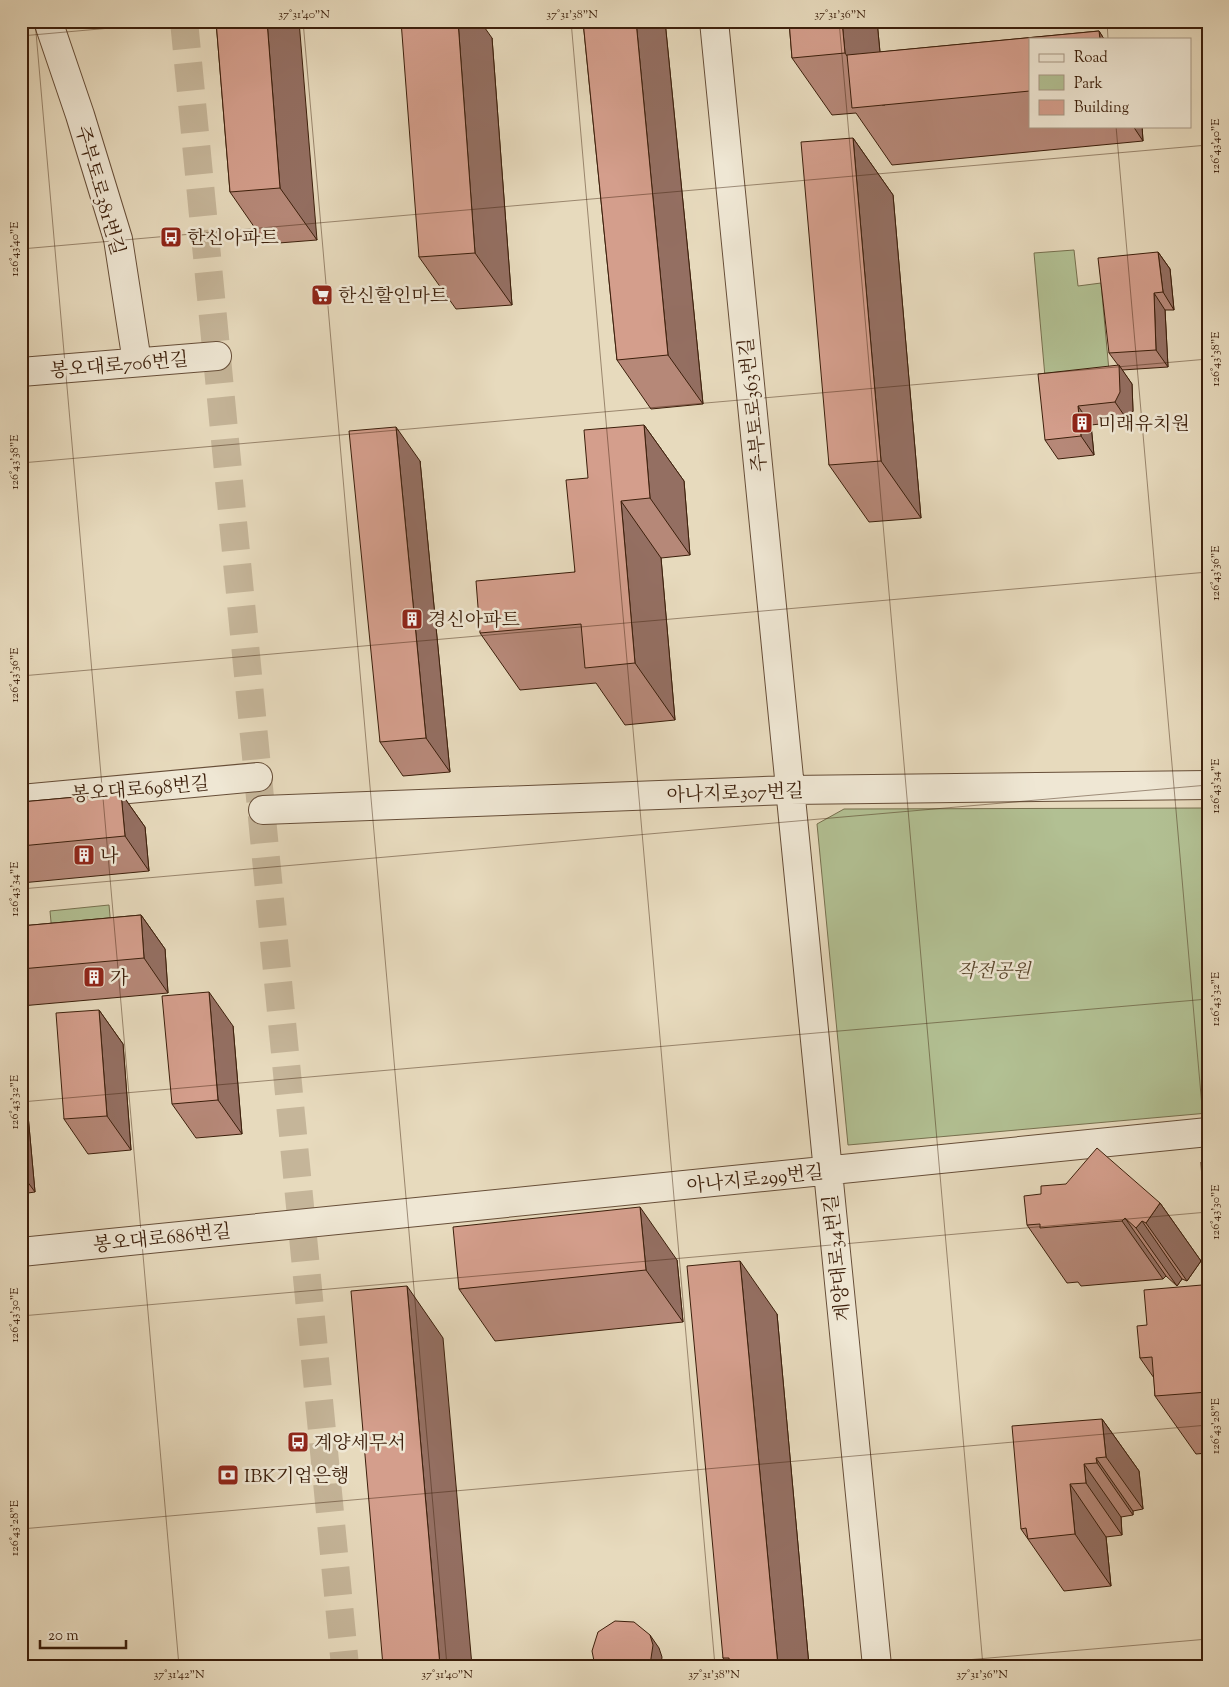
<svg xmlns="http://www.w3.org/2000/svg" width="1229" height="1687" font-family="'Sorts Mill Goudy','Noto Serif KR',serif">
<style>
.green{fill:#b2c093;stroke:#77704f}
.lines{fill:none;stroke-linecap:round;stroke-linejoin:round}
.secondary-tunnel{stroke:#c5b599;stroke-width:28;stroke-dasharray:28 14;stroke-linecap:butt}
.street-casing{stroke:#674e38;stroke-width:30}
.street{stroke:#efe7d4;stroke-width:28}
.wall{fill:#b68878;stroke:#3c1f0b}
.shaded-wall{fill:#946f62;stroke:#3c1f0b}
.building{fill:#d49e8c;stroke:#3c1f0b}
.ticks{fill:none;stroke:#3c1f0b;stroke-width:1;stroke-opacity:0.45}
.labels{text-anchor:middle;stroke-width:5;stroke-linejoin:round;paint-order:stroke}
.street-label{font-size:19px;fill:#3c1f0b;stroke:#efe7d4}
.poi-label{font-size:19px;fill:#3c1f0b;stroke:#efe7d4;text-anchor:start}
.park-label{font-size:19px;font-style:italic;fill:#5a472d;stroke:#efe7d4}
.neatline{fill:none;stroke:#3c1f0b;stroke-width:2}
.ticks-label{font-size:12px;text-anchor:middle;fill:#3c1f0b}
</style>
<rect width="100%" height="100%" fill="#e7dabd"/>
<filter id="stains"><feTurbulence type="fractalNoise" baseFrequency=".004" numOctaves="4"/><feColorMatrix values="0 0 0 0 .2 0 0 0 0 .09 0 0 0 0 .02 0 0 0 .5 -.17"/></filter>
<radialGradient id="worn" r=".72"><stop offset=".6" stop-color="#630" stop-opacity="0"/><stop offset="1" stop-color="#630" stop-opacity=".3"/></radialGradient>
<path class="green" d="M957,21H1022L957,28Z
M1074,250L1078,286L1101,283L1110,382L1046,388L1034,253Z
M1208,808V1113L848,1145L817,824L844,809Z
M109,905L112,938L53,944L50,911Z"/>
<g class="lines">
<path class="secondary-tunnel" d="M184,21L345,1666"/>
<g class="street-casing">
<path id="street" d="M48,21L80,115L118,239L137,362
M714,21L877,1666
M21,372L217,356
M21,799L258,777
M263,810L790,790L1208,785
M21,1252L1208,1132"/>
</g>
<use href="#street" class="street"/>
</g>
<path class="wall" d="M216,21L317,240L266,244L230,192Z
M583,21H665L703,404L651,409L617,360Z
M789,21H877L880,52L1099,31L1104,39H1030V126H1142L1143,141L892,165L856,113L832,115L792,58Z
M492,38L512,305L456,309L419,257Z
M853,138L893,195L921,518L869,522L829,465Z
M1158,252L1170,269L1174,310H1165L1168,367L1122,370L1132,384L1133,411L1128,421L1091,425L1094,455L1058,459L1045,440L1118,365L1109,353Z
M644,425L684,481L690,555L661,558L675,720L625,725L596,683L520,690L480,633L575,572L588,478Z
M420,461L450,772L403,776L380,742Z
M121,793L145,827L149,871L21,883V802Z
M141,915L165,949L168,993L21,1006V926Z
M99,1010L123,1044L131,1150L88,1154L64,1119Z
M233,1026L242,1134L196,1138L172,1104Z
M21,1057L23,1060L35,1192L21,1194Z
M1208,1162V1207L1203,1201Z
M1160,1203L1201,1261L1187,1281L1182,1279L1177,1286L1166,1276L1163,1279L1081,1286L1078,1282L1067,1283L1027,1225Z
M677,1260L683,1322L495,1341L459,1289Z
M1208,1294V1453L1196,1454L1155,1396L1154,1378L1140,1358L1147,1325Z
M777,1314L809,1666H728L723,1658Z
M1102,1419L1139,1471L1143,1509L1133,1511V1515L1121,1517L1122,1535L1106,1537L1111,1586L1064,1591L1021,1529Z"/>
<path class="shaded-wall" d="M267,21H299L317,240L280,188Z
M458,21H480L492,38L512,305L475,253Z
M636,21H665L703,404L668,355Z
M842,21H877L885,105H882L845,53Z
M1099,31L1104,39H1100Z
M1133,126H1142L1143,141Z
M853,138L893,195L921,518L881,461Z
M1158,252L1170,269L1174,310L1163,292Z
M1154,293L1165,310L1168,367L1156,350Z
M1119,365L1132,384L1133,411L1128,421L1115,402Z
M1078,406L1091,425L1094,455L1081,436Z
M644,425L684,481L690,555L650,498Z
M396,427L420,461L450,772L426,738Z
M621,501L661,558L675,720L635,663Z
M121,793L145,827L149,871L125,836Z
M141,915L165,949L168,993L144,958Z
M209,992L233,1026L242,1134L218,1100Z
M99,1010L123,1044L131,1150L107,1116Z
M21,1057L23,1060L35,1192L21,1173Z
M1160,1203L1201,1261L1187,1281L1146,1223Z
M640,1207L677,1260L683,1322L646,1270Z
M1125,1218L1166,1276L1163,1279L1122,1221Z
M1142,1221L1182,1279L1177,1286L1136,1228Z
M740,1261L777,1314L809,1666H778Z
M1202,1285L1208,1294V1374Z
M407,1286L443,1338L472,1666H440Z
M1102,1419L1139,1471L1143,1509L1106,1457Z
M1096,1458L1133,1511V1515L1097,1463Z
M1084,1464L1121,1517L1122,1535L1086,1483Z
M1070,1484L1106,1537L1111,1586L1075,1534Z
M650,1635L659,1648L662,1657L661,1666H651L650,1665Z"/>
<path class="building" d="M216,21H267L280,188L230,192Z
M401,21H458L475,253L419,257Z
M583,21H636L668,355L617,360Z
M789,21H842L845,53L792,58Z
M1099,31L1100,39H1030V91L852,108L847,55Z
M853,138L881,461L829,465L801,142Z
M1158,252L1163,292L1154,293L1156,350L1109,353L1098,258Z
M1119,365L1120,392L1115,402L1078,406L1081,436L1045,440L1038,374Z
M644,425L650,498L621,501L635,663L585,668L581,624L480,633L476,581L575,572L566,480L588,478L584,430Z
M396,427L426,738L380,742L349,431Z
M121,793L125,836L21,846V802Z
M141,915L144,958L21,969V926Z
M209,992L218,1100L172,1104L162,996Z
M99,1010L107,1116L64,1119L56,1013Z
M1097,1148L1160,1203L1146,1223L1142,1221L1136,1228L1125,1218L1122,1221L1040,1228V1224L1027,1225L1024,1196L1041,1194V1186L1066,1184Z
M1201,1162H1208V1201H1203Z
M640,1207L646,1270L459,1289L453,1227Z
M740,1261L778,1666H730L729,1658H723L687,1266Z
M1202,1285L1208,1374V1392L1155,1396L1152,1357L1140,1358L1137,1326L1147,1325L1144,1290Z
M407,1286L440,1666H383L351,1291Z
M1102,1419L1106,1457L1096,1458L1097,1463L1084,1464L1086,1483L1070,1484L1075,1534L1028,1539L1026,1528L1021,1529L1012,1426Z
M615,1621L634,1622L650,1635L653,1645L650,1665L649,1666H598L594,1661L592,1651L598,1632Z"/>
<path class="ticks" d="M35,21L179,1666M303,21L447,1666M571,21L715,1666M839,21L983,1666M1107,21L1108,39M21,36L189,21M1116,126L1208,1175M21,249L1208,145M21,463L1208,359M21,676L1208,572M21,889L1208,785M21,1102L1208,999M21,1316L1208,1212M21,1529L1208,1425M897,1666L1208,1639"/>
<defs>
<g id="bus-square" transform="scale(1.125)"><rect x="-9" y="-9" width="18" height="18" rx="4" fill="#8f2418" stroke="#efe7d4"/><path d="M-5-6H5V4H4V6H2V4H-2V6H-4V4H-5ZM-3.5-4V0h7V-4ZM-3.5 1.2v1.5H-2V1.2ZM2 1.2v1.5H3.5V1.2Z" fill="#fff"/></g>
<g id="supermarket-square" transform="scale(1.125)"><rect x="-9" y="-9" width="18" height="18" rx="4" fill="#8f2418" stroke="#efe7d4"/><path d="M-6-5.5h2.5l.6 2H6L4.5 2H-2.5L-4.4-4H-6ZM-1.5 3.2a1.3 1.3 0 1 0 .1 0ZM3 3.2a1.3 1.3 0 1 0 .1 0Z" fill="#fff"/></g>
<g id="building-square" transform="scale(1.125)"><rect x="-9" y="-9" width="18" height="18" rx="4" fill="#8f2418" stroke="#efe7d4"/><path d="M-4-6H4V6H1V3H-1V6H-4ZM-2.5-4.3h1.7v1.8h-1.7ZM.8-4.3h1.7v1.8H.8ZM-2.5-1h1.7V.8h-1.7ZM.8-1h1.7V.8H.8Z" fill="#fff"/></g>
<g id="bank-square" transform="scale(1.125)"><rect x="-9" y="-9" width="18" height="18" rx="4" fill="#8f2418" stroke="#efe7d4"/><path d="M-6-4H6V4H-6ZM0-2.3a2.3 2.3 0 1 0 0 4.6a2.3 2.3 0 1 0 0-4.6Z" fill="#fff"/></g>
</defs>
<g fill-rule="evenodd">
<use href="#bus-square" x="171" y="237"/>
<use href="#supermarket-square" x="322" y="295"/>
<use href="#building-square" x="1082" y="423"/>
<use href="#building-square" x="412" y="619"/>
<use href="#building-square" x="84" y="855"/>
<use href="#building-square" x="94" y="977"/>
<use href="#bus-square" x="298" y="1442"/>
<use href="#bank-square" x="228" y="1475"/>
</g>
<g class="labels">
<g class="street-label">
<text transform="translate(101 190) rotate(74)" y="7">주부토로381번길</text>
<text transform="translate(119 364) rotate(-5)" y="7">봉오대로706번길</text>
<text transform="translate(752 405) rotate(-96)" y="7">주부토로363번길</text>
<text transform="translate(140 788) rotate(-5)" y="7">봉오대로698번길</text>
<text transform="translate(735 792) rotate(-2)" y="7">아나지로307번길</text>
<text transform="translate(755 1178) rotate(-6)" y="7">아나지로299번길</text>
<text transform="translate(162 1237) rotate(-6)" y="7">봉오대로686번길</text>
<text transform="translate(836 1258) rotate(-96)" y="7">계양대로34번길</text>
</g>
<g class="poi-label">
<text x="187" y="244">한신아파트</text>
<text x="338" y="302">한신할인마트</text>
<text x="1098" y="430">미래유치원</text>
<text x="428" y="626">경신아파트</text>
<text x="100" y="862">나</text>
<text x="110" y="984">가</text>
<text x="314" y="1449">계양세무서</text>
<text x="244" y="1482">IBK기업은행</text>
</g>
<g class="park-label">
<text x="994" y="977">작전공원</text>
</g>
</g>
<rect width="1229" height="1687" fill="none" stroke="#e7dabd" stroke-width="55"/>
<rect x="1029" y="38" width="162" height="90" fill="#efe7d4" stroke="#a79784"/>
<rect x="1039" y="54" width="25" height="8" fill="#efe7d4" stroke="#a79784"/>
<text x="1074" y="62" font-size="15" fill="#3c1f0b">Road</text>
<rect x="1039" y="75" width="25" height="15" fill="#b2c093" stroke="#a79784"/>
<text x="1074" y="88" font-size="15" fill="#3c1f0b">Park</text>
<rect x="1039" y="100" width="25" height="15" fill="#d49e8c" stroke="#a79784"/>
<text x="1074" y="112" font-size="15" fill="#3c1f0b">Building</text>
<path d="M40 1640v8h86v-8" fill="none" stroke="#3c1f0b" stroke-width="2.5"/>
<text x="48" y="1640" font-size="15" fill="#3c1f0b" stroke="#efe7d4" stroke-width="4" paint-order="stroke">20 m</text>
<rect x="28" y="28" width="1174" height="1632" class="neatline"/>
<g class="ticks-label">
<text x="304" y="18">37°31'40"N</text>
<text x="572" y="18">37°31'38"N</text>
<text x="840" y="18">37°31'36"N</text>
<text transform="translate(1215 146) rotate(-90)" y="4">126°43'40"E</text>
<text transform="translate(14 249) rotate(-90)" y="4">126°43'40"E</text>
<text transform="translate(1215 359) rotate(-90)" y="4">126°43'38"E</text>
<text transform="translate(14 462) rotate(-90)" y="4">126°43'38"E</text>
<text transform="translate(1215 573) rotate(-90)" y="4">126°43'36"E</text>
<text transform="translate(14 675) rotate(-90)" y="4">126°43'36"E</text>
<text transform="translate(1215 786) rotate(-90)" y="4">126°43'34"E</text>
<text transform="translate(14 889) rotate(-90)" y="4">126°43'34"E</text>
<text transform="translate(1215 999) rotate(-90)" y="4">126°43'32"E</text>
<text transform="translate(14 1102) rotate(-90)" y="4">126°43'32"E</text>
<text transform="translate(1215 1212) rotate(-90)" y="4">126°43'30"E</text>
<text transform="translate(14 1315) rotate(-90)" y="4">126°43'30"E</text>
<text transform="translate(1215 1426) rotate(-90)" y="4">126°43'28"E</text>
<text transform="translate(14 1528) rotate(-90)" y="4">126°43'28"E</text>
<text x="179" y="1678">37°31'42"N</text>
<text x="447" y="1678">37°31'40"N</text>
<text x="714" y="1678">37°31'38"N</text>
<text x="982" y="1678">37°31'36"N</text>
</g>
<rect width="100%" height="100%" filter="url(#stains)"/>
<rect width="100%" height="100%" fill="url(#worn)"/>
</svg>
